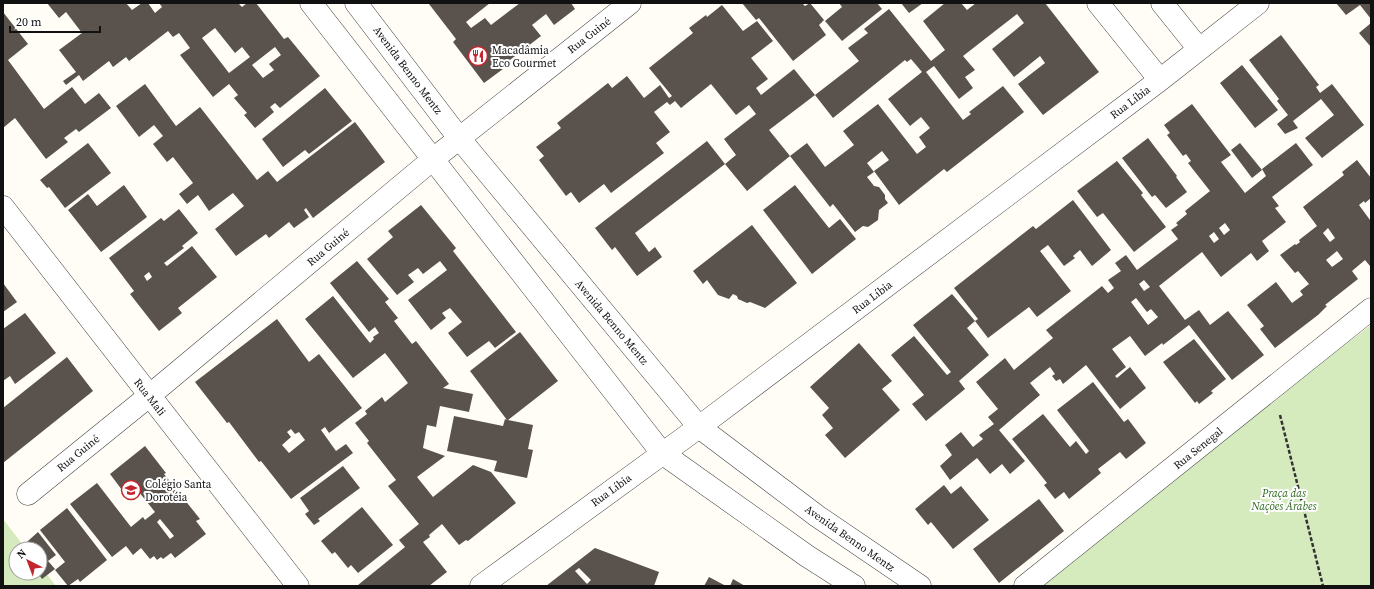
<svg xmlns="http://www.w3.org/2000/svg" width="1374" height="589" font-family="'Source Serif 4',serif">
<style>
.green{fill:#d5ebbd}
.building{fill:#5a524d;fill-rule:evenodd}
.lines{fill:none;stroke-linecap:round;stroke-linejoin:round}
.minor-casing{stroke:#444;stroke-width:23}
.path{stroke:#333;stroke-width:2.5;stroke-dasharray:4 2;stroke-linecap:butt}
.minor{stroke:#fff;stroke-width:22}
.labels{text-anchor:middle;stroke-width:4;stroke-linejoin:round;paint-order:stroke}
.street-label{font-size:11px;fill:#111;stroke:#fff}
.poi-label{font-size:11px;fill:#111;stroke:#fff;text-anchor:start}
.park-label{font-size:11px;font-style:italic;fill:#2f6b1f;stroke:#fff}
</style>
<rect width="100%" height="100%" fill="#fffdf5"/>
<path class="green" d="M1371,325V586H1026Z
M3,519L26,549H16V573H40V566L56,586H3Z"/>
<path class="building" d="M47,3H126L132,10L142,3H148L155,13L162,7L159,3H238L242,7L247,3H256L284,39L288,37L320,76L280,108L275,103L270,107L274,112L255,128L244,115L247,113L234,98L238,95L229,84L213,97L180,55L190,48L179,33L173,37L168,31L129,61L126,57L113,67L109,61L83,81L79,75L66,85L63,81L76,72L59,50L82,33L66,12L59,18ZM215,28L235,53L242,47L250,57L229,73L202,38ZM275,47L281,55L269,64L274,70L263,78L252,65Z
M430,3H490L466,22L471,28L485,18L491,25L520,3H571L575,9L554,25L546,14L532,25L541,36L501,67L503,69L484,83L453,42L456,39L429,4Z
M742,3H802L805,6L810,3L824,20L819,25L826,35L793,61L759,18L756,20Z
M839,3H877L882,9L842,41L825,21L842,7Z
M901,3H923L909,13Z
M945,3H961L967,10L976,3H1045L1099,72L1043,115L1018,84L1045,63L1040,56L1014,77L992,49L1024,23L1017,14L963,56L975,70L965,77L973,88L959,99L934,66L926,72L963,120L971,114L969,112L1003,86L1024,112L947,172L944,169L899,205L874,171L889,160L882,151L867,163L874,172L867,177L874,186L879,187L885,195V199L888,203L879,210L878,220L868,227L863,226L855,232L833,204L830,207L790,156L807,143L825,167L854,145L843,131L878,104L917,154L926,147L919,137L930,128L921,117L910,126L888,99L922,72L911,59L907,62L905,60L833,118L815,95L859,61L848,48L868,33L864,29L889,9L931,61L945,50L923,21Z
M1336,3H1371V19L1360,5L1346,15Z
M722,5L743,31L757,21L773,41L751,58L768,79L756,88L761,95L794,69L815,95L769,130L790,156L747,191L725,164L736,155L724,139L756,114L749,105L736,115L711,84L681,108L675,101L670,105L667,102L654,112L670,132L656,143L664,153L611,193L604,184L579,203L571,192L566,196L539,160L544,156L536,147L561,128L557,123L608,83L612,88L627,76L644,98L660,85L669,98L672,96L649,68L693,33L689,28L706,15L707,17Z
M3,12L28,44L8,60L44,109L72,87L85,104L99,93L111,108L79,132L76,129L64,138L68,142L46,159L15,118L3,128Z
M1371,23V47L1359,33Z
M1281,35L1319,85L1316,87L1320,93L1332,84L1364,125L1322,158L1305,138L1334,115L1321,99L1293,121L1298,128L1285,134L1277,124L1288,115L1277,101L1279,99L1249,60Z
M1242,65L1278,110L1255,128L1220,83Z
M145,84L176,126L200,107L257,180L268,171L277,182L355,122L385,162L313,218L306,208L304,210L309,217L294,228L289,222L269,238L266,234L236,256L215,229L244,206L233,193L209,211L198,195L187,204L179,194L193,183L173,157L167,162L153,144L163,136L154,125L139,137L116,106Z
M325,88L352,121L309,154L305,150L283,167L262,139Z
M1192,104L1231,155L1221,162L1245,193L1266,176L1262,169L1296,143L1313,165L1272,197L1279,206L1275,208L1286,222L1262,241L1269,251L1257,261L1251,253L1221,277L1202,252L1159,286L1185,320L1199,310L1210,325L1228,311L1264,355L1232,380L1189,325L1163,345L1162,343L1145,356L1130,336L1112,349L1126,367L1115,376L1117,378L1130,367L1146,388L1120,409L1086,365L1063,384L1060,379L1056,381L1052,376L1055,374L1050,367L1030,383L1040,395L999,430L1025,461L1010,474L1002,464L990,474L977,458L950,480L940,466L952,455L945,445L961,432L973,447L983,439L979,435L994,424L988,417L998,409L976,382L1005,358L1014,370L1053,338L1046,330L1102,286L1108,293L1114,288L1108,280L1121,271L1115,263L1126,255L1137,270L1178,239L1171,230L1178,225L1176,223L1187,214L1185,211L1210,191L1188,163L1191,161L1186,154L1183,156L1167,135L1170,133L1164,125ZM1225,223L1230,230L1224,235L1219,228ZM1214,232L1219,239L1214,243L1209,236ZM1144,280L1150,287L1144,291L1139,284ZM1136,298L1147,312L1151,309L1158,317L1148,325L1131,302Z
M1148,138L1177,176L1176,177L1187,192L1166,208L1155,195L1152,197L1122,158Z
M707,141L725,164L635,233L649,252L655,247L662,257L637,276L615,247L612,250L595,228Z
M88,143L111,173L65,208L49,187L47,188L40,180Z
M1240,143L1262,170L1252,178L1231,150Z
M1357,160L1371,178V198L1365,203L1364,201L1359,205L1370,220L1371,219V265L1370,266L1365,260L1352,271L1358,279L1325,305L1327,306L1318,315L1275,348L1260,329L1264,326L1247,305L1276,282L1292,303L1303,295L1300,291L1309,284L1298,271L1295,273L1280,255L1295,244L1296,245L1300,242L1299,240L1317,226L1303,207L1344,175L1342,172ZM1328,228L1335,238L1330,242L1323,233ZM1337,251L1343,259L1332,267L1326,260Z
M1117,161L1143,193L1141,195L1166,227L1134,252L1103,213L1097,217L1077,191Z
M124,185L147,217L101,252L68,210L88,194L97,206Z
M795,185L829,228L840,219L856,239L812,274L763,210Z
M1073,200L1111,250L1092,266L1080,250L1073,256L1075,258L1064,266L1048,245L1040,251L1071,291L1037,317L1029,307L988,338L975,321L978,319L954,288L1033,226L1036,229Z
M421,205L456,248L453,251L516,332L495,348L489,341L467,357L448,333L462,322L450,308L442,313L446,318L431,330L408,300L447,270L440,261L423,274L418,268L408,275L414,282L397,295L367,259L393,237L388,231Z
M179,209L198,233L182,246L184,248L164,263L167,266L192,246L217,277L178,308L182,313L159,331L130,294L134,291L109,258L161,218L164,221ZM149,272L152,277L147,281L144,276Z
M752,225L797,283L765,308L750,302L747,303L738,299L737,296L733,294L729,299L718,295L707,280L703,284L693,271Z
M357,261L389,299L385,302L398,318L394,321L412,344L416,341L449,384L443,388L473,394L469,412L440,406L436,427L427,425L423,448L445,456L417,477L433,497L473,465L491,472L516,503L468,541L466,540L459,545L442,524L429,535L430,537L423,542L447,572L429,586H359L358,585L405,547L399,540L419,524L388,486L396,480L367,443L369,441L355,423L367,414L365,411L382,397L385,402L408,383L385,353L353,378L305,319L333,296L370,343L374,339L373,337L379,333L375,327L369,332L330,283Z
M3,283L17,302L3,312Z
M952,294L975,321L967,328L989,355L959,381L965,389L926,421L912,404L924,395L891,355L914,336L947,375L951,372L913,325Z
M25,313L56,353L15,384L10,376L3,381V329Z
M277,319L309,362L319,354L362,408L329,433L325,427L321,430L336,451L346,444L353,453L291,499L261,461L259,462L229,422L227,423L195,382ZM291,429L295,434L299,432L305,440L289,453L282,445L291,437L287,432Z
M520,332L558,381L508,420L533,425L528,449L533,450L527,478L494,471L497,461L447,451L454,416L503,426L505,419L507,420L470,371Z
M1194,339L1226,379L1211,391L1213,393L1199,404L1197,401L1195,403L1163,362Z
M859,343L892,381L882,389L900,410L845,458L825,435L833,428L822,415L829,408L810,387Z
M67,357L93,391L3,463V408Z
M1093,382L1124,422L1128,419L1146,443L1126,459L1120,452L1098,469L1101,473L1069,499L1064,492L1055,499L1044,485L1047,483L1012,439L1043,414L1070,447L1076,441L1086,454L1089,451L1057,410Z
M145,446L166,473L164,474L200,519L196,521L206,534L175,558L171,553L163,559L161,557L157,560L154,556L150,559L141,548L133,555L126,546L112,557L70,504L97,483L131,527L143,517L145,520L155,512L131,482L122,490L110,474ZM160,519L174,536L170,539L157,522Z
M343,466L360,488L318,519L320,521L314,525L305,514L309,511L300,498Z
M944,485L951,494L961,486L989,520L953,549L931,522L928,525L915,509Z
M1039,499L1064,531L999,583L973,549Z
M362,507L393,545L358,573L351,565L348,568L335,552L332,554L321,541Z
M67,508L107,560L80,582L78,579L68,586L55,570L65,562L40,530Z
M38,532L56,555L48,561L55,569L42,579L38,573H40V549H19Z
M595,548L659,572L654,586H546ZM579,568L591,580L587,584L575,571Z
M709,577L726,586H704Z
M733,579L745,586H730Z"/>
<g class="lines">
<g class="minor-casing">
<path id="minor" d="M311,3L662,453L807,556L854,586
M356,3L459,138L699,427L817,516L920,586
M1098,3L1160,80
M1162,3L1199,49
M3,207L298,586
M28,494L149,396L432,160L630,3
M481,586L699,427L1160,80L1258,3
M1025,586L1371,309"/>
</g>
<path class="path" d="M1280,415L1323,586"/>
<use href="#minor" class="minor"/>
</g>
<defs>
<g id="restaurant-ring" transform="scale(1)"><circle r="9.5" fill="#fff" stroke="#c4262e" stroke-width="1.5"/><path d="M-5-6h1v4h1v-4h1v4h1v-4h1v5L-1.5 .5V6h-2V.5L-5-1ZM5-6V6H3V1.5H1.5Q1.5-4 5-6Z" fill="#c4262e"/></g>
<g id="school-ring" transform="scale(1)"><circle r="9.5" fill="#fff" stroke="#c4262e" stroke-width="1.5"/><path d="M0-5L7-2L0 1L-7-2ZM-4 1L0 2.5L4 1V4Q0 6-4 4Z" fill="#c4262e"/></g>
</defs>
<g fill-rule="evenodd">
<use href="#restaurant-ring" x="478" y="56"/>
<use href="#school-ring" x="131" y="490"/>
</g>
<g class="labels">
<g class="street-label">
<text transform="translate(589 35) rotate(-38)" y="4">Rua Guiné</text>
<text transform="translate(408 70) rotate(53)" y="4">Avenida Benno Mentz</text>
<text transform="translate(1130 102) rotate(-37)" y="4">Rua Líbia</text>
<text transform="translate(328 247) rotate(-40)" y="4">Rua Guiné</text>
<text transform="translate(872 297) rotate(-37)" y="4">Rua Líbia</text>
<text transform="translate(612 322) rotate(50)" y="4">Avenida Benno Mentz</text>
<text transform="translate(150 397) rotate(52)" y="4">Rua Mali</text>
<text transform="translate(1198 448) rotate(-39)" y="4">Rua Senegal</text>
<text transform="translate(78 453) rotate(-39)" y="4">Rua Guiné</text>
<text transform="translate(611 490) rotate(-36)" y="4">Rua Líbia</text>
<text transform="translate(850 538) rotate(35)" y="4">Avenida Benno Mentz</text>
</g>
<g class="poi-label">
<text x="492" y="54">Macadâmia<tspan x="492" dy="13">Eco Gourmet</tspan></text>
<text x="145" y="488">Colégio Santa<tspan x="145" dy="13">Dorotéia</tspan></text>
</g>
<g class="park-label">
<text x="1284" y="497">Praça das<tspan x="1284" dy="13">Nações Árabes</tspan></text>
</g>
</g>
<rect width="1374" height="589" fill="none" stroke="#111111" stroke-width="8"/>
<g transform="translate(28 561) rotate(318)"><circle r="19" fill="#ffffff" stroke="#a0a0a0"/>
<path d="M0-3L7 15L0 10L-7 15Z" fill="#c4262e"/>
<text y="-6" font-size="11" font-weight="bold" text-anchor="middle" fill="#111111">N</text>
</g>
<path d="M10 26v6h90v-6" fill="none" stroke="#111111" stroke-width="2"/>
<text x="16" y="26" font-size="12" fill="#111111" stroke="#ffffff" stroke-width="3" paint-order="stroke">20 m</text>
</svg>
